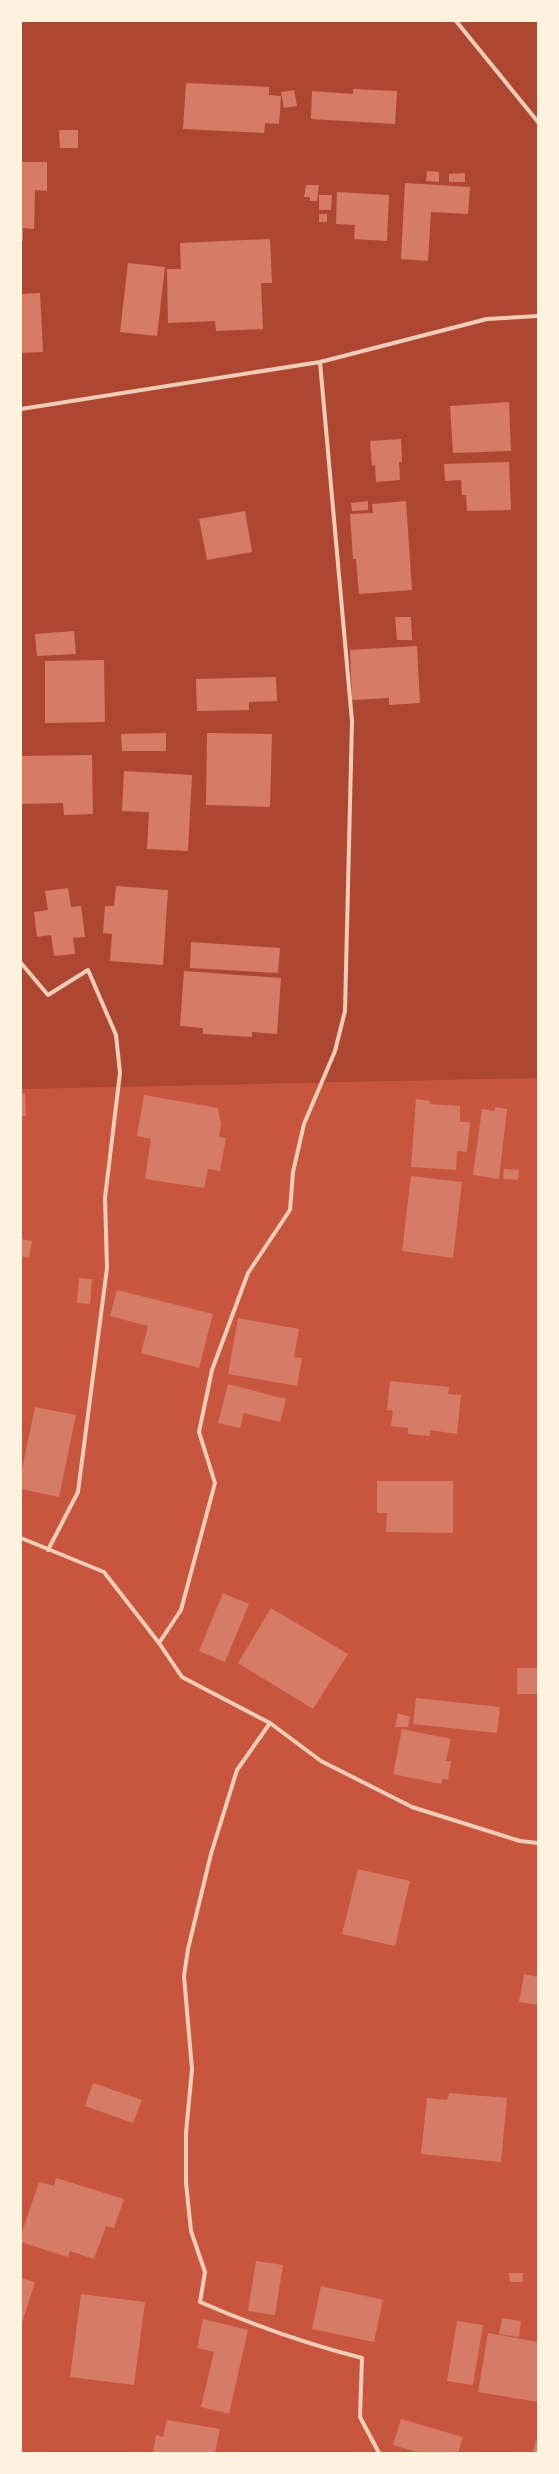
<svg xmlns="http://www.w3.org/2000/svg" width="559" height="2474" font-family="'Exo 2',sans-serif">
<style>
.green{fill:#ae4732}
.building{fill:#d67c66}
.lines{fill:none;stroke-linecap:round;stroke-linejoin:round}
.minor{stroke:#f1ccb7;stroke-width:4}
</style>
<rect width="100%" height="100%" fill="#c8553d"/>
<path class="green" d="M21,21H538V1078L21,1089Z"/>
<path class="building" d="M186,83L269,87V95L281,96L279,124L265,123L264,133L183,129Z
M353,89L397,91L395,124L311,119L312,91L353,94Z
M294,90L297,106L284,108L281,92Z
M59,130H78V148H60Z
M21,162H47V191L35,190L34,229L23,228V241H21Z
M427,171L439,172V182L426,181Z
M465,173V182H449V174Z
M405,183L470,187L468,214L431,212L428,261L401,259Z
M306,185H319L317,201H310V197H304Z
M337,192L389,195L387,241L354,239L355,225L336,224Z
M319,195H332L331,210H319Z
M319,214H327V222H319Z
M270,239L272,283H261L263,329L216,331L215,321L168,323L167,269H181L180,243Z
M128,263L165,267L157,336L120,332Z
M40,293L43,352L21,353V294Z
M509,402L511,451L453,453L450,406Z
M401,439L402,462H399L400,480L376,482L375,465L372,466L370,441Z
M509,462L511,510L467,511L466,495H462L461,480L445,481L444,464Z
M368,501V510L352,511L351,503Z
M406,501L412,590L359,594L356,559H353L350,514L373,513L372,504Z
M245,511L252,552L207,560L199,519Z
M395,617H411L412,640H397Z
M74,631L76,654L37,656L35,634Z
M417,646L420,703L389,705V698L352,700L350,650Z
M104,660L105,722L45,723V661Z
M276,677L277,701L249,702V710L197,711L196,679Z
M166,733V751H122L121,734Z
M207,733L272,734L270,807L206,805Z
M92,755L93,814L64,815L63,803L21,804V756Z
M124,771L192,775L188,851L147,849L149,812L122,811Z
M116,886L168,890L163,965L110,961L112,934L103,933L105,906H114Z
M68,888L71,907L81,906L85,937L73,938L75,954L54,956L51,935L37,937L34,912L48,910L45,891Z
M191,942L280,948L278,973L190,968Z
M184,971L281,978L277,1034L252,1032V1037L203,1034V1028L180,1026Z
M25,1093L26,1116H21V1094Z
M144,1095L218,1108L221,1124L219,1137L226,1138L220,1171L208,1169L204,1188L145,1179L151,1139L137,1136Z
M416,1099L430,1101V1104L460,1106V1122H470L467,1152L457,1151L456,1170L411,1167Z
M495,1107L507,1109L499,1179L473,1175L482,1109L495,1111Z
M504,1169L519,1170L518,1180L503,1179Z
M411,1176L462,1182L453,1258L402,1251Z
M21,1239L32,1241L29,1258L21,1256Z
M79,1278L92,1279L90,1304L77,1303Z
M117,1290L213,1314L199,1368L141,1353L148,1326L110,1316Z
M238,1318L299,1329L294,1357L302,1358L297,1386L228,1374Z
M390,1381L449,1387L448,1394L461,1395L457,1434L430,1430V1436L408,1434V1428L391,1426L393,1411L387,1410Z
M228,1384L286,1399L280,1422L244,1413L240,1428L218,1423Z
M35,1407L76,1415L59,1497L21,1489V1474Z
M377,1481H453V1533L386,1532L387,1513H377Z
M223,1593L249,1604L225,1662L199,1651Z
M271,1608L348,1654L313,1709L238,1663Z
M517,1668H538V1694H517Z
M416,1698L500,1707L497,1733L413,1724Z
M398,1713L410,1717L408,1727H395Z
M402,1729L451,1739L446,1761H451L448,1780L443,1779L441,1784L393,1774Z
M358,1869L410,1881L395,1946L342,1934Z
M524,1974L538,1977V2005L519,2002Z
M93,2083L142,2100L133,2123L85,2106Z
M449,2093L507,2098L501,2162L421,2154L427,2098L447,2100Z
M56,2178L124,2199L114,2228L106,2226L94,2259L70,2251L68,2257L21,2242V2235L39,2182L54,2186Z
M256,2261L283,2265L275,2315L248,2311Z
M509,2273H523V2282H510Z
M21,2278L35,2282L21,2326Z
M321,2286L383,2300L374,2342L312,2329Z
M81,2294L145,2302L134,2385L70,2377Z
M502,2318L521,2321L519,2337L499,2334Z
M203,2319L248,2330L229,2414L201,2407L214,2352L197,2348Z
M457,2321L483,2325L473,2385L447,2381Z
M488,2333L538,2342V2402L478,2392Z
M401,2419L463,2437L458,2453H420L393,2445Z
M167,2420L220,2429L215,2453H153L156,2435L163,2437Z
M536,2438L538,2453H533Z"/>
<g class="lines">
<path class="minor" d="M456,21L538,122
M21,409L320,362L487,319L538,316
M21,963L48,995L88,970L116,1035L120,1073L105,1198L107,1268L78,1492L48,1550
M21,1538L104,1572L159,1643L182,1677L270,1723L321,1761L412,1807L520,1841L538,1843
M159,1643L181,1610L215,1483L199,1432L212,1370L248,1273L290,1210L293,1172L304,1124L335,1051L345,1011L352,721L320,362
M270,1723L237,1770L211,1854L188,1949L184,1976L192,2069L186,2133V2183L191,2231L205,2272L200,2302C253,2325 306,2344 362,2358L360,2417L379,2453"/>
</g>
<rect width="559" height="2474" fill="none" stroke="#fff3e0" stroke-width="44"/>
</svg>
